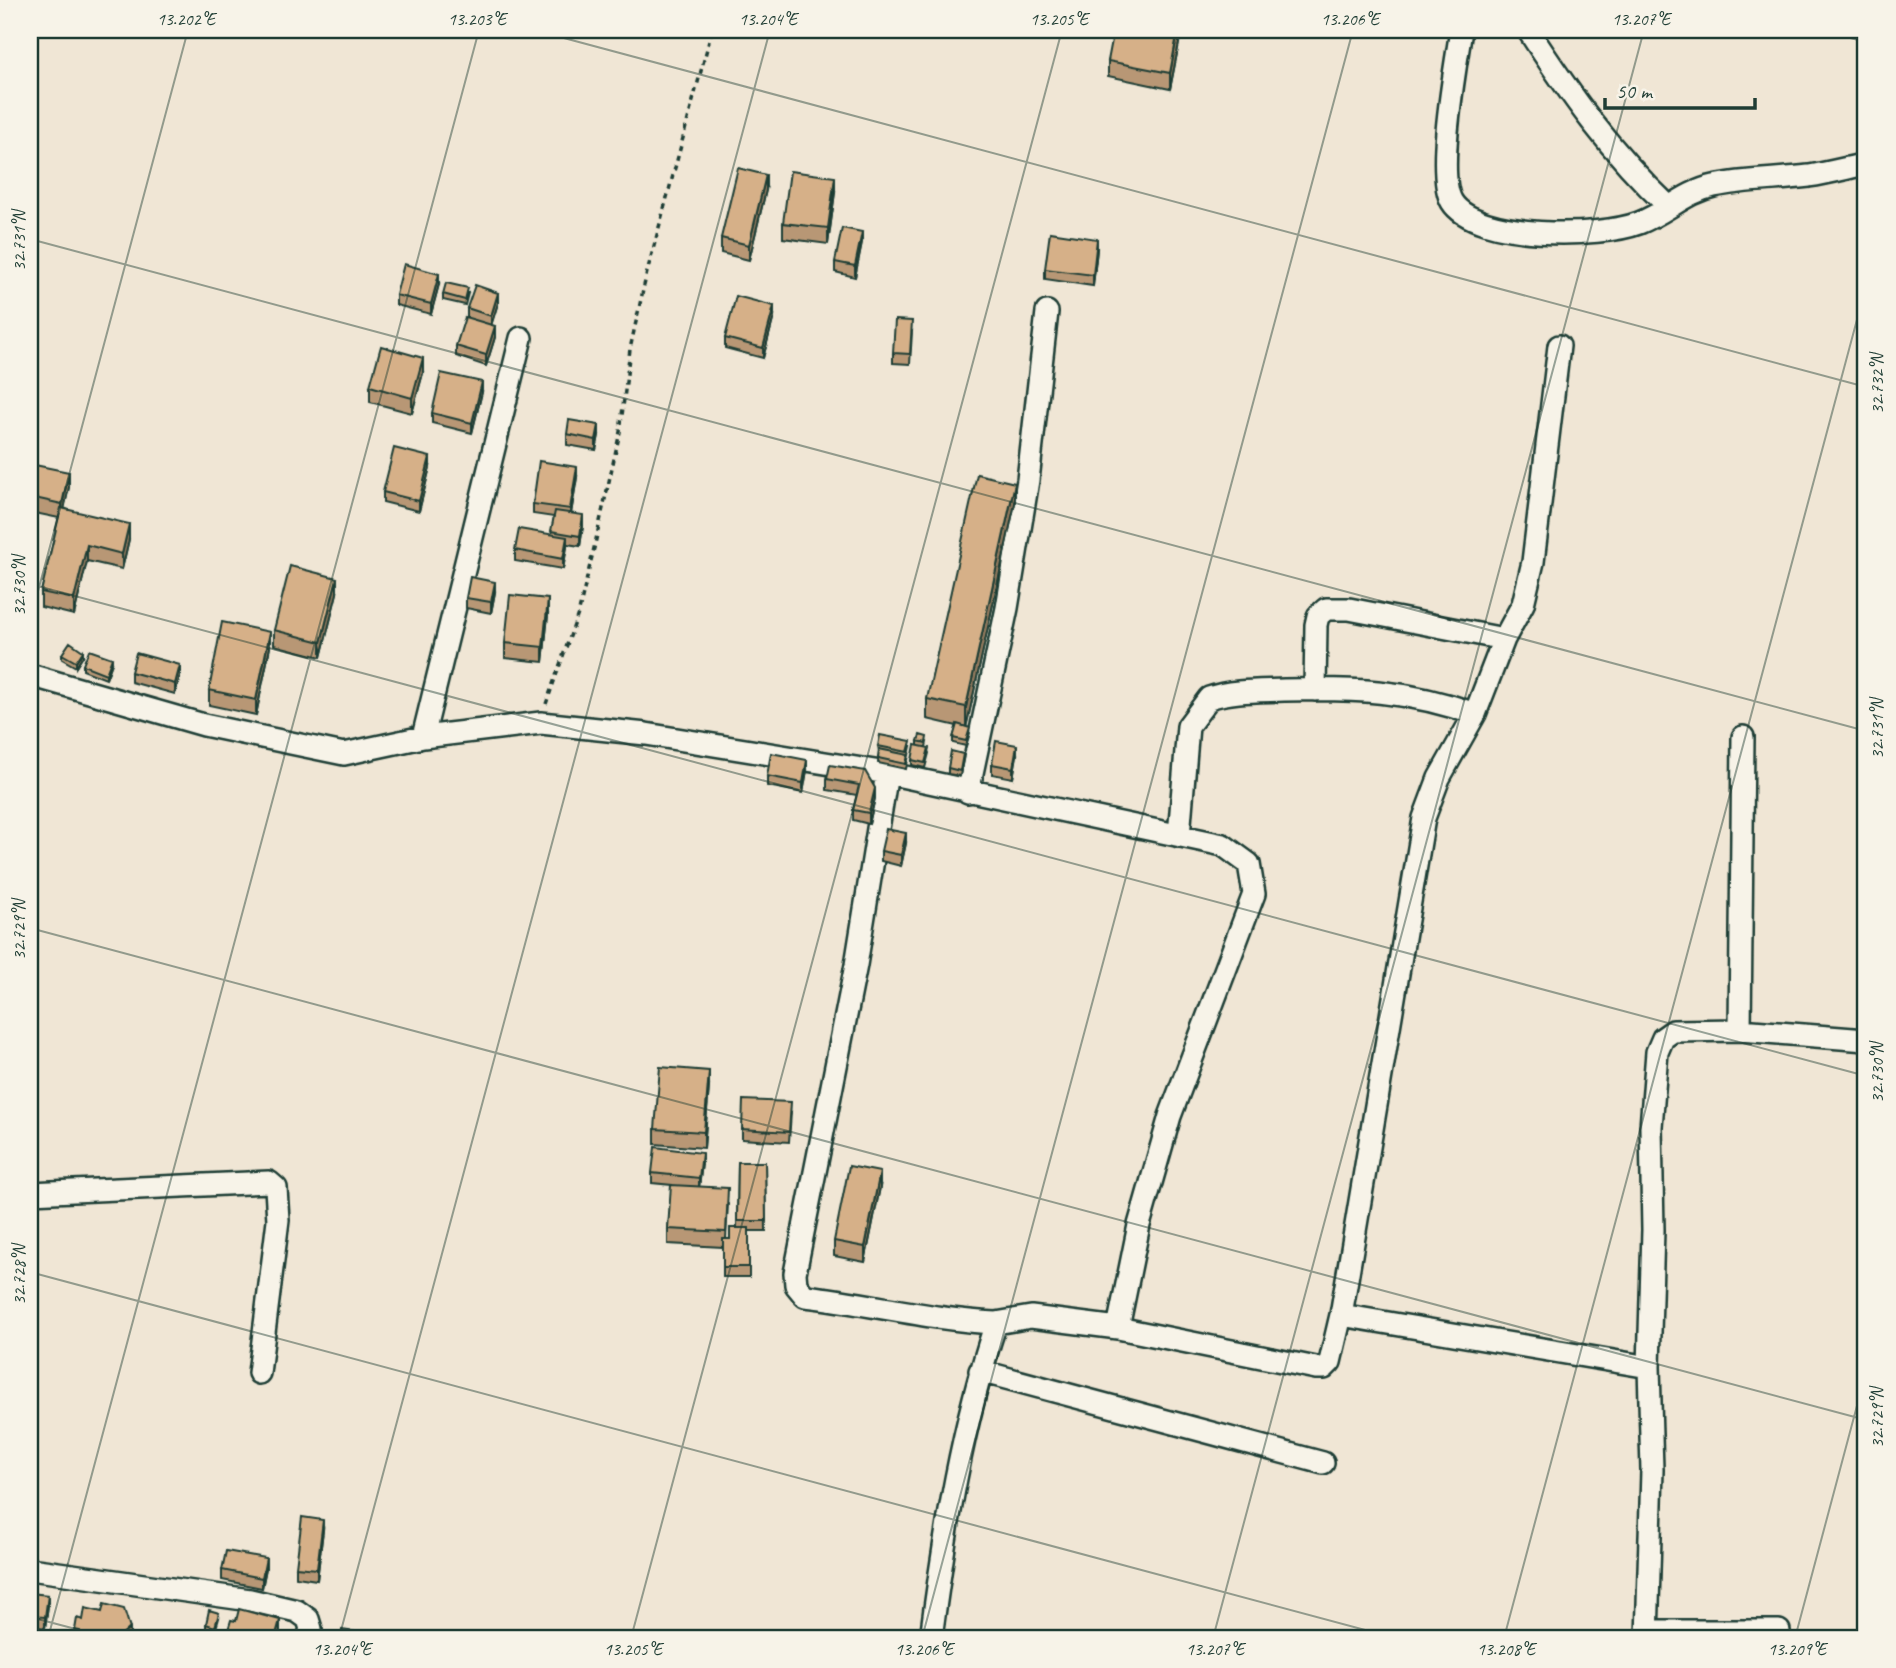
<svg xmlns="http://www.w3.org/2000/svg" width="1896" height="1668" font-family="Caveat,sans-serif">
<style>
.lines{fill:none;stroke-linecap:round;stroke-linejoin:round}
.street-casing{stroke:#1f3d34;stroke-width:26}
.path{stroke:#1f3d34;stroke-width:3.5;stroke-dasharray:5 5;stroke-linecap:butt}
.street{stroke:#f7f3e8;stroke-width:21}
.wall{fill:#b89775;stroke:#1f3d34;stroke-width:2}
.shaded-wall{fill:#967b5f;stroke:#1f3d34;stroke-width:2}
.building{fill:#d6b088;stroke:#1f3d34;stroke-width:2}
.ticks{fill:none;stroke:#1f3d34;stroke-width:2;stroke-opacity:0.45}
.neatline{fill:none;stroke:#1f3d34;stroke-width:2.5}
.ticks-label{font-size:18px;text-anchor:middle;fill:#1f3d34}
</style>
<rect width="100%" height="100%" fill="#f0e6d5"/>
<filter id="ink" filterUnits="userSpaceOnUse"><feTurbulence type="fractalNoise" baseFrequency=".0143" numOctaves="2"/><feDisplacementMap in="SourceGraphic" scale="14" xChannelSelector="R" yChannelSelector="G"/><feConvolveMatrix kernelMatrix="1 2 1 2 8 2 1 2 1" color-interpolation-filters="sRGB"/></filter>
<g filter="url(#ink)">
<g class="lines">
<g class="street-casing">
<path id="street" d="M1461,30C1456,64 1435,175 1452,202C1476,240 1600,238 1639,223C1666,213 1685,192 1714,186C1745,179 1778,180 1809,176C1828,173 1847,168 1866,164
M1528,30C1571,96 1610,151 1668,206
M30,675L204,725L344,754L423,737L541,723L646,734L887,773L1223,845L1249,864L1254,894L1170,1116L1139,1225L1118,1328L1031,1317L996,1323C962,1425 945,1531 931,1638
M1315,690L1316,625L1318,616L1326,609H1349L1504,639
M1475,714L1504,639L1523,604L1533,562L1559,346
M423,737L521,338
M887,773L856,965L795,1273L796,1285L805,1296C869,1303 931,1320 996,1323
M968,792L1007,608L1028,480L1047,312
M1740,1030L1743,737
M30,1193L269,1182L276,1188L278,1220L259,1373
M1341,1315L1649,1367
M1118,1328L1316,1368H1324L1330,1362L1341,1315L1424,818L1439,778L1475,714C1408,690 1353,688 1284,690C1259,691 1232,690 1209,698L1188,726L1179,836
M980,1371L1323,1463
M30,1569L250,1600L297,1611L308,1619L311,1629L308,1638
M1647,1631H1779
M1647,1638L1652,1470L1649,1367L1653,1230L1651,1127L1657,1052L1663,1038L1673,1031L1740,1030L1866,1040"/>
</g>
<path class="path" d="M546,704L579,611L595,544L620,432L630,349L647,272L712,30"/>
<use href="#street" class="street"/>
</g>
<path class="wall" d="M1180,30V38L1170,89L1108,76V61L1123,37Z
M766,190L749,260L721,253V238Z
M835,192L828,244L783,238V223Z
M862,242L855,277L835,272V262Z
M1097,249L1093,286L1045,279V269Z
M439,284L431,314L396,305V295Z
M468,293L465,305L443,300V294Z
M498,303L491,325L495,337L486,366L456,356V346L467,318V308Z
M774,316L763,358L725,348V338Z
M912,332L910,364L893,363V353Z
M423,373L412,413L370,402V386Z
M482,392L472,433L432,423V413Z
M567,434L599,435L596,450L567,445Z
M30,464L69,487L64,508L129,539L122,569L87,561L74,615L41,607V592L59,518L30,512Z
M430,467L419,511L383,502V492Z
M577,477L571,513L583,526L580,546L567,544L563,569L515,561V550L551,535L554,517L533,514V504Z
M1015,503L966,727L970,733L966,746L953,743V738L957,726L927,719V699Z
M495,592L491,613L466,608V598Z
M337,593L321,657L274,645V630Z
M548,615L543,662L505,658V643Z
M270,647L256,715L209,705V690Z
M62,654L83,656L76,667L62,659Z
M112,663L106,679L83,670V665Z
M131,672L180,675L175,694L131,682Z
M918,741L927,742L926,747L929,753L925,768L912,765V760L918,745Z
M878,746H911L906,769L878,763L879,751Z
M1017,755L1013,778L992,774V764Z
M963,759L960,776L948,774V768Z
M807,770L803,793L767,786V776Z
M865,771L875,798L869,824L853,820V810L857,795L827,790V779Z
M906,843L901,866L881,861V851Z
M709,1086L704,1148L655,1144V1129Z
M791,1112L789,1142L742,1139V1129Z
M738,1162H765L766,1231H749V1277H723V1247L668,1244V1229L672,1185L652,1183V1173L702,1163L699,1187L728,1204L726,1239H730L737,1228Z
M880,1187L865,1262L834,1256V1241Z
M323,1530L317,1580L296,1577V1567Z
M266,1568L262,1588L222,1580V1570Z
M30,1593L48,1605L45,1628L30,1626Z
M219,1618L215,1632L206,1629V1624Z
M75,1630L130,1638H75Z"/>
<path class="shaded-wall" d="M1178,30H1180V38L1170,89V73Z
M766,175V190L749,260V245Z
M835,177V192L828,244V228Z
M862,232V242L855,277V266Z
M1097,239V249L1093,286V275Z
M439,274V284L431,314V304Z
M498,293V303L491,326V316Z
M774,306V316L763,358V348Z
M495,326V337L486,366V355Z
M423,358V373L412,413V398Z
M482,382V392L472,433V423Z
M599,425V435L596,450V440Z
M430,457V467L419,511V501Z
M577,467V477L570,520V509Z
M69,472V487L62,519V504Z
M1015,483V503L966,728V707Z
M583,515V526L580,546V536Z
M129,524V539L122,569V554Z
M567,537V548L563,569V559Z
M87,545V561L74,615V599Z
M337,578V593L321,657V642Z
M495,582V592L491,613V602Z
M548,599V615L543,662V647Z
M270,632V647L256,715V700Z
M83,651V656L76,667V662Z
M112,658V663L106,679V674Z
M180,665V675L175,694V684Z
M1017,745V755L1013,778V768Z
M807,760V770L803,793V783Z
M875,788V798L869,824V813Z
M906,833V843L901,866V855Z
M709,1071V1086L704,1148V1132Z
M702,1153V1163L699,1188V1178Z
M880,1172V1187L865,1262V1247Z
M323,1520V1530L317,1580V1569Z
M266,1558V1568L262,1588V1578Z
M48,1595V1605L45,1628V1617Z
M280,1620V1631L278,1638H275Z
M130,1628V1638H119Z"/>
<path class="building" d="M1124,30H1178L1170,73L1108,61L1113,35L1123,37Z
M738,168L766,175L749,245L721,238Z
M790,171L835,177L828,228L783,223Z
M842,228L862,232L855,266L835,262Z
M1050,232L1097,239L1093,275L1045,269Z
M404,264L439,274L431,304L396,295Z
M446,283L468,288L465,300L443,294Z
M475,285L498,293L491,316L467,308Z
M736,296L774,306L763,348L725,338Z
M465,317L495,326L486,355L456,346Z
M895,320L912,321L910,354L893,353Z
M381,346L423,358L412,398L370,386Z
M441,373L482,382L472,423L432,413Z
M569,420L599,425L596,440L567,434Z
M394,448L430,457L419,501L383,492Z
M539,461L577,467L570,509L533,504Z
M30,464L69,472L62,504L30,497Z
M977,474L1015,483L966,707L927,699Z
M61,508L129,524L122,554L87,545L74,599L41,592Z
M555,511L583,515L580,536L551,531Z
M519,529L567,537L563,559L515,550Z
M290,566L337,578L321,642L274,630Z
M470,577L495,582L491,602L466,598Z
M510,595L548,599L543,647L505,643Z
M222,622L270,632L256,700L209,690Z
M70,642L83,651L76,662L62,654Z
M89,650L112,658L106,674L83,665Z
M136,653L180,665L175,684L131,672Z
M957,724L970,728L966,741L953,738Z
M880,735L911,741L908,752L878,746Z
M920,735L927,737L926,743L918,741Z
M996,741L1017,745L1013,768L992,764Z
M915,745L929,748L925,763L912,760Z
M879,749L908,755L906,764L878,758Z
M951,751L963,754L960,771L948,768Z
M771,753L807,760L803,783L767,776Z
M830,765L865,771L875,788L869,813L853,810L859,785L827,779Z
M886,829L906,833L901,855L881,851Z
M660,1067L709,1071L704,1132L655,1129Z
M743,1100L791,1102L789,1132L742,1129Z
M655,1147L702,1153L699,1178L652,1173Z
M738,1162H765L766,1221H737Z
M849,1166L880,1172L865,1247L834,1241Z
M671,1185L728,1188L726,1232L668,1229Z
M730,1228H749V1267H723V1239H730Z
M302,1517L323,1520L317,1569L296,1567Z
M226,1551L266,1558L262,1578L222,1570Z
M30,1593L48,1595L45,1617L30,1616Z
M104,1604L124,1609L130,1628L119,1638H79L80,1631L75,1630L77,1618L83,1620L85,1608L102,1612Z
M239,1609L280,1620L275,1638H229L226,1637L231,1620L236,1621Z
M209,1610L219,1613L215,1627L206,1624Z
M342,1630L383,1636V1638H341Z"/>
</g>
<path class="ticks" d="M534,30L1866,387M1819,30L1866,42M30,239L1866,731M30,584L1866,1076M30,621L188,30M30,928L1866,1420M30,1272L1395,1638M30,1617L110,1638M48,1638L479,30M339,1638L770,30M631,1638L1062,30M922,1638L1353,30M1213,1638L1644,30M1504,1638L1866,286M1795,1638L1866,1372"/>
<rect width="1896" height="1668" fill="none" stroke="#f7f3e8" stroke-width="77"/>
<path d="M1605 98v10h150v-10" fill="none" stroke="#1f3d34" stroke-width="3.5"/>
<text x="1616" y="98" font-size="21" fill="#1f3d34" stroke="#f7f3e8" stroke-width="5" paint-order="stroke">50 m</text>
<rect x="38" y="38" width="1819" height="1592" class="neatline"/>
<g class="ticks-label">
<text x="186" y="25">13.202°E</text>
<text x="477" y="25">13.203°E</text>
<text x="768" y="25">13.204°E</text>
<text x="1059" y="25">13.205°E</text>
<text x="1350" y="25">13.206°E</text>
<text x="1641" y="25">13.207°E</text>
<text transform="translate(19 241) rotate(-90)" y="6">32.731°N</text>
<text transform="translate(1877 384) rotate(-90)" y="6">32.732°N</text>
<text transform="translate(19 586) rotate(-90)" y="6">32.730°N</text>
<text transform="translate(1877 729) rotate(-90)" y="6">32.731°N</text>
<text transform="translate(19 930) rotate(-90)" y="6">32.729°N</text>
<text transform="translate(1877 1073) rotate(-90)" y="6">32.730°N</text>
<text transform="translate(19 1275) rotate(-90)" y="6">32.728°N</text>
<text transform="translate(1877 1418) rotate(-90)" y="6">32.729°N</text>
<text x="342" y="1655">13.204°E</text>
<text x="633" y="1655">13.205°E</text>
<text x="924" y="1655">13.206°E</text>
<text x="1215" y="1655">13.207°E</text>
<text x="1506" y="1655">13.208°E</text>
<text x="1797" y="1655">13.209°E</text>
</g>
</svg>
